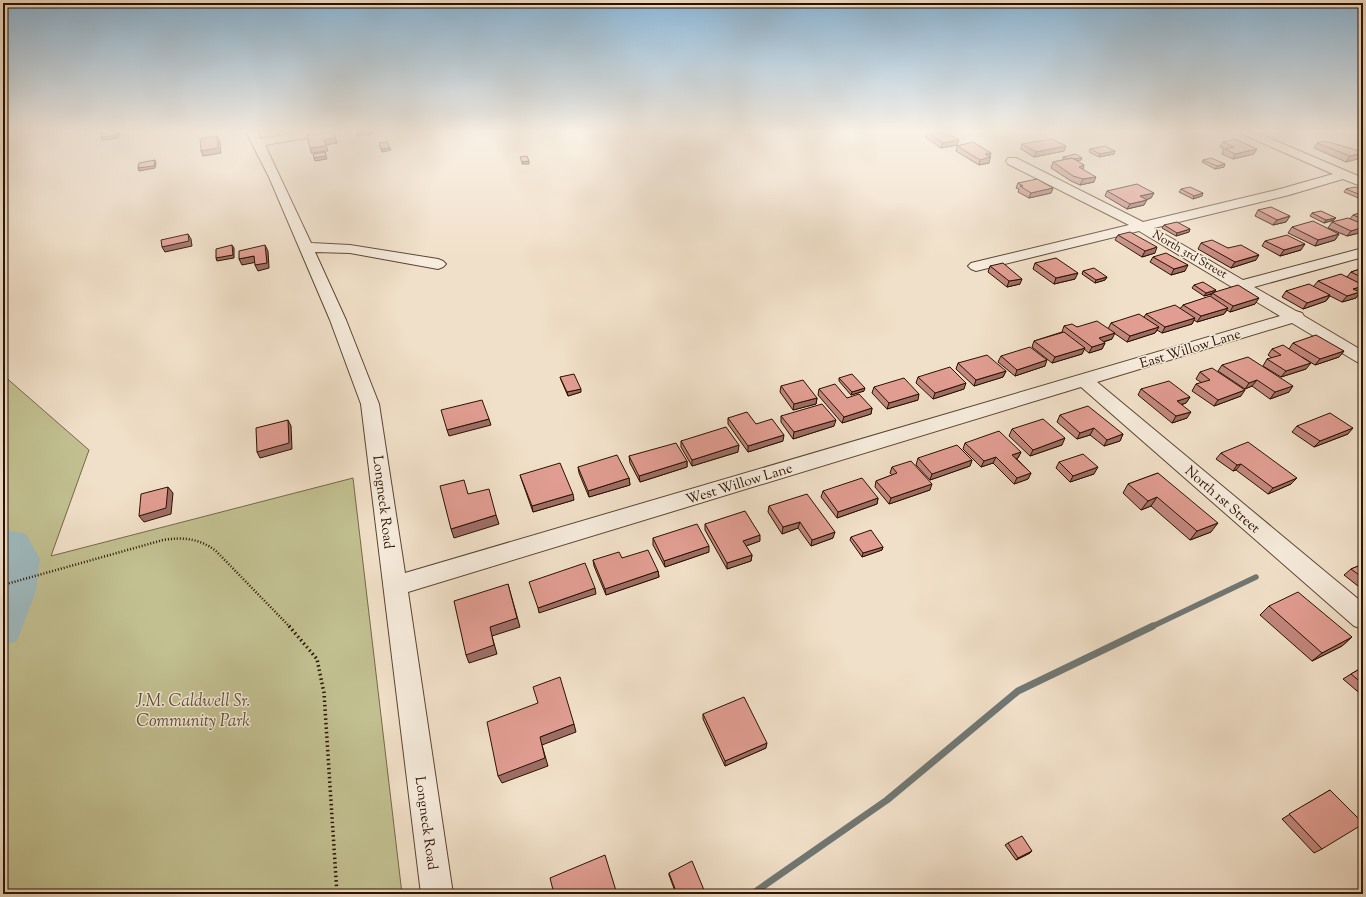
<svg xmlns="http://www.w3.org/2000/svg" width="1366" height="897" font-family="'Sorts Mill Goudy',serif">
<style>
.green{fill:#c2c091;stroke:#766848}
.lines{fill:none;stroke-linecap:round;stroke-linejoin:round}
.stream-far1{stroke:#707773;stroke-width:5.5}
.stream{stroke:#707773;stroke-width:7}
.river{fill:#9fbbc0;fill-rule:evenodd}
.minor-casing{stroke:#5c4532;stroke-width:2}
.path-far1{stroke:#2a1100;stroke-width:2.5;stroke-dasharray:1 2;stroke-linecap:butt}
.path{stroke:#2a1100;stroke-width:3.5;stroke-dasharray:1.5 3;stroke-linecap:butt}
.minor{fill:#f6ebdc;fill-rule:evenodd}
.wall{fill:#c2877e;stroke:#2a1100}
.shaded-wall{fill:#9e6e66;stroke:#2a1100}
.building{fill:#e19d92;stroke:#2a1100}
.labels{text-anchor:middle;stroke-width:3;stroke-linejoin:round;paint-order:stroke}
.far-street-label{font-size:12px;fill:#2a1100;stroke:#f6ebdc}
.street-label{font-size:14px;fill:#2a1100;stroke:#f6ebdc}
.near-park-label{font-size:17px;font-style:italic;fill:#5f4e33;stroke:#f6ebdc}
</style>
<rect width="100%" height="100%" fill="#f1e0c9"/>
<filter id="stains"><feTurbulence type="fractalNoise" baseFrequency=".005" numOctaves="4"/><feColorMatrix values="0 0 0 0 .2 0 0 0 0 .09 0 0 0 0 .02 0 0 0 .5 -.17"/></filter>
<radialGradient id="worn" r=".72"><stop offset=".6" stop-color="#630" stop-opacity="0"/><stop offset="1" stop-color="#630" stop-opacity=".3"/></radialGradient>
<path class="green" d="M3,375L89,450L51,556L353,478L402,894H3Z"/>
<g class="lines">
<path class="stream-far1" d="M1151,627L1256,577"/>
<path class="stream" d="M752,894L887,800L1018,691L1153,626"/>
<path class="river" d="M3,529L26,534L40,559L36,591L17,641L3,646Z"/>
<g class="minor-casing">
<path id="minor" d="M246,132H258L261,139L303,132H329L323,135L265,145L311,243L350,245L438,259L443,261L446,264L443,267L438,269L350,253L315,252L346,320L379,404L405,573L1280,316L1139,231L976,271L971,269L968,266L971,263L1129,225L1008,164L1006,161L1008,158H1016L1143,222L1280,189L1333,174L1242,134L1240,132H1255L1363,178V187L1343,179L1289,195L1154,228L1243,280L1363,248V257L1254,287L1296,311L1302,313L1304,316L1363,351V363L1357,362L1292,323L1097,382L1363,603V629L1354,626L1081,387L408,592L453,894H421L361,404L330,320L269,177Z"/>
</g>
<path class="path-far1" d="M3,585L163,540C183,537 199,538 216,551L290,627"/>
<path class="path" d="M289,626L317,659L324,693L337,894"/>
<use href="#minor" class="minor"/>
</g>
<path class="wall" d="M927,132L959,140L957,145L941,148L925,137Z
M1223,142L1254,154L1233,159L1222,154L1224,149L1220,147Z
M1317,143L1361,158L1346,162L1314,148Z
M1022,144L1066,146L1064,151L1034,157L1021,149Z
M957,146L990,157L989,163L979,165L956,151Z
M1090,149L1115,151L1114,154L1099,157L1089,152Z
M1063,157L1082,158L1081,160L1076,161L1084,165L1083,169L1094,182L1080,185L1071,181L1051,168L1053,162L1063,160Z
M1203,160L1225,164L1224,167L1215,169L1202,162Z
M1018,183L1053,188L1051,193L1029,198L1018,192L1019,189L1016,188Z
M1181,189L1203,193L1202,196L1193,199L1179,192Z
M1346,189L1363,190V199H1361L1344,192Z
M1107,191L1154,193L1151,198L1146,200L1144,205L1127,209L1105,196Z
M1258,210L1290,216L1286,222L1273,225L1255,216Z
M1363,212V232L1347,236L1328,228L1332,222L1350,219L1353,215Z
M1312,213L1336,218L1334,220L1324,223L1310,216Z
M1164,225L1190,229L1189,232L1176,236L1162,228Z
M1292,227L1339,234L1335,240L1315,246L1288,233Z
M1118,235L1155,253L1142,257L1115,240Z
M1265,241L1301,250L1280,256L1262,246Z
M1201,243L1228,248L1256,260L1231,268L1198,249Z
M1153,257L1185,271L1171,275L1150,262Z
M1035,263L1075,279L1054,284L1033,269Z
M990,266L1020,284L1007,287L988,272Z
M1363,268V287L1359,292H1360L1356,298L1342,302L1330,296L1326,301L1303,309L1282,297L1286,291L1313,287L1318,281L1347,277L1351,272Z
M1083,271L1107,277L1105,280L1095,283L1082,274Z
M1194,285L1216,290L1214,292L1255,304L1230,312L1227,310L1224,314L1197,322L1194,320L1192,324L1162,333L1157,330L1155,333L1127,342L1108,329L1111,323L1144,317L1146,314L1181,308L1183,305L1210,297L1212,294L1204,296L1192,288Z
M1064,326L1077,327L1112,339L1104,342L1105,343L1102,349L1089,353L1084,349L1082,354L1052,363L1032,347L1034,341L1062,332Z
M1293,343L1344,351L1339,357L1315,365L1302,357L1306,369L1281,377L1263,366L1267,359L1272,358L1268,355L1272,349H1289Z
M1001,356L1045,366L1015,376L998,362Z
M958,363L1006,371L1003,377L974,386L956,369Z
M1222,365L1289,392L1270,399L1252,386L1245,389L1218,371Z
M1200,372L1241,396L1214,406L1192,391L1196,384L1202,383L1196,379Z
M560,377L581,392L568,396L561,380Z
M918,377L964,389L933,399L916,383Z
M839,378L864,391L851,395L839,381Z
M781,386L817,398L816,404L793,410L780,392Z
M874,387L918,400L887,409L872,393Z
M819,389L847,398L872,408L871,414L842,423L818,395Z
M1141,389L1190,397L1186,403L1181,405L1187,418L1172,423L1138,395Z
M1060,415L1123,434L1120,441L1104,446L1090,435L1077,439L1057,422Z
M781,416L834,426L793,439L781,422Z
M728,418L756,424L783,441L748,452L728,424Z
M1297,426L1348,434L1314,447L1292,432Z
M1012,429L1062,445L1030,456L1009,436Z
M681,441L738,452L692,466L681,447Z
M965,443L1021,452L1018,458H1016L1031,473L1028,479L1014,484L993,463L981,467L963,449Z
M1221,453L1291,484L1268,494L1236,470L1233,471L1216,459Z
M629,456L687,461V467L640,482L630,463Z
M918,458L972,460L970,466L930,480L916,465Z
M1059,462L1094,474L1070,482L1056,468Z
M578,467L629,478L630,485L589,497L579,473Z
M892,467L930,490L889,504L875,487L876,481L892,475L890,473Z
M1158,473L1211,532L1190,540L1151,506L1141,510L1123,493L1128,484Z
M520,475L574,500L533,512L522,481Z
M823,491L878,498L877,504L837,518L821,497Z
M769,506L833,538L811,546L798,528L782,534L768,512Z
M705,524L760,541L746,546L752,555L751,561L727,569L705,530Z
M851,537L883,547L882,550L862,557L850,540Z
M653,538L709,552L665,567L653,545Z
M622,558L658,571L659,577L606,595L594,566L593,560Z
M1363,564V590L1344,575L1351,569Z
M1269,606L1352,637L1342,646L1312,661L1260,615Z
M1363,667V696L1343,679L1351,674Z
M703,714L766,748L725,766L703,719Z
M1330,790L1322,849L1314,853L1282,819Z
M1008,843L1032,851L1030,853L1016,860L1005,845Z
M669,873L704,890V892L699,894H676L669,875Z"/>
<path class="shaded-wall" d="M118,132H120L118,138L102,140L101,137Z
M334,132L337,143L326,145L328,151L311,153L310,148L324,140Z
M366,132H372V134L357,136V133Z
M217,136L220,141L221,153L203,156L201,151Z
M959,140L957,145L941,148L943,143Z
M1066,146L1064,151L1034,157L1036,152Z
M390,148L391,150L382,152L381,149Z
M1257,149L1254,154L1233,159L1235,154Z
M1115,151L1114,154L1099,157L1100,154Z
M325,152L327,159L315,161L314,158Z
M991,153L989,163L979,165L980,160L985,154Z
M1363,153V154L1361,158L1346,162L1350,156Z
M1082,158L1081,160L1068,163L1069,160Z
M155,160L156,163L155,168L139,171L138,168Z
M529,161V164H522V162Z
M1225,164L1224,167L1215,169L1217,166Z
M1084,165L1082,171L1079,167Z
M1096,177L1094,182L1080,185L1083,179Z
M1053,188L1051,193L1029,198L1031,193Z
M1154,193L1151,198L1138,202L1140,196Z
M1203,193L1202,196L1193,199L1194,196Z
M1147,200L1144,205L1127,209L1130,204Z
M1290,216L1286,222L1273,225L1277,220Z
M1336,218L1334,220L1324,223L1326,220Z
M1363,227V232L1347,236L1351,231Z
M1190,229L1189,232L1176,236L1177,233Z
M188,234L191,239L192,246L165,252L162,247Z
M1339,234L1335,240L1315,246L1318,240Z
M1305,244L1301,250L1280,256L1284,250Z
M232,245L234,248V258L217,261L216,258Z
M265,245L268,251L269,268L258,271L255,265Z
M1157,247L1155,253L1142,257L1145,251Z
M1259,255L1256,260L1231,268L1235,262Z
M254,256L257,262L242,265L239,259Z
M1188,265L1185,271L1171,275L1174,269Z
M1078,273L1075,279L1054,284L1056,278Z
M1107,277L1105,280L1095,283L1096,280Z
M1022,279L1020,284L1007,287L1009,281Z
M1363,286V287L1360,291L1349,295L1353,289Z
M1216,290L1214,293L1204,296L1206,293Z
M1360,292L1356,298L1342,302L1347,296Z
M1330,295L1326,301L1303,309L1307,303Z
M1259,298L1255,304L1230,312L1233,306Z
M1228,308L1224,314L1197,322L1201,316Z
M1195,318L1192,324L1162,333L1165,327Z
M1159,327L1155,333L1127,342L1130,336Z
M1115,333L1112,339L1096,344L1099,338Z
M1105,343L1102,349L1089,353L1092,347Z
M1085,348L1082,354L1052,363L1055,357Z
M1344,351L1339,357L1315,365L1320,359Z
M1047,360L1045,366L1015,376L1017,370Z
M1311,363L1306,369L1281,377L1286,371Z
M1006,371L1003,377L974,386L976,380Z
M1257,380L1252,386L1245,389L1249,383Z
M966,383L964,389L933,399L935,393Z
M1293,386L1289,392L1270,399L1275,392Z
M865,388L864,391L851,395L852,392Z
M581,389V392L568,396L567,392Z
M1245,390L1241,396L1214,406L1218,400Z
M919,394L918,400L887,409L889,403Z
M1190,397L1186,403L1173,407L1177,401Z
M817,398L816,404L793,410L794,404Z
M872,408L871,414L842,423L844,417Z
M1191,412L1187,418L1172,423L1176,416Z
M489,419L491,425L449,436L447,430Z
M288,420L291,426L292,449L260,458L257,452Z
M836,420L834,426L793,439L794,432Z
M1094,428L1090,435L1077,439L1080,433Z
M1353,428L1348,434L1314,447L1320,441Z
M1123,434L1120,441L1104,446L1107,440Z
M784,435L783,441L748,452V446Z
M1065,438L1062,445L1030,456L1033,450Z
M739,445L738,452L692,466V460Z
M1021,452L1018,458L1009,461L1012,455Z
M996,457L993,463L981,467L984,461Z
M972,460L970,466L930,480L932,474Z
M687,461V467L640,482L639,476Z
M1241,464L1236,470L1233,471L1237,465Z
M1098,467L1094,474L1070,482L1073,476Z
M1031,473L1028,479L1014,484L1017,478Z
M629,478L630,485L589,497L588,491Z
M1297,478L1291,484L1268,494L1273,488Z
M932,484L930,490L889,504L891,498Z
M168,487L173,493L171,514L144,522L139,516Z
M573,494L574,500L533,512L532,506Z
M1157,497L1151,506L1141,510L1148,501Z
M878,498L877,504L837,518L838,512Z
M496,515L499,524L454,538L451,529Z
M800,522L798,528L782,534L783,527Z
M1218,523L1211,532L1190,540L1197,531Z
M835,532L833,538L811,546L812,540Z
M760,535V541L743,547V541Z
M709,546V552L665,567L664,561Z
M883,547L882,550L862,557L863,553Z
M752,555L751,561L727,569V563Z
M658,571L659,577L606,595L605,589Z
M508,584L520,627L492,636L497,654L469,663L466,655L490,627Z
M595,588L596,594L539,613L538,608Z
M1352,637L1342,646L1312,661L1322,653Z
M574,724L576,732L542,745L548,766L502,783L498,776L540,737Z
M767,743L766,748L725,766V761Z
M1032,851L1030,853L1016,860L1018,858Z
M704,890V892L699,894H696Z"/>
<path class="building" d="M103,132H118L117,135L101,137Z
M325,132H334L335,138L324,140L326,146L310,148L307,135Z
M356,132H366L357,133Z
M927,132H946L959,140L943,143Z
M217,136L218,148L201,151L200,139Z
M1052,139L1066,146L1036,152L1022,144Z
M1235,139L1257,149L1235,154L1225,149L1234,147L1223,142Z
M1325,141L1363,152V153L1350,156L1317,143Z
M387,142L390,148L381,149L379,143Z
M973,142L991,153L985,154L990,157L980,160L957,146Z
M1105,146L1115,151L1100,154L1090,149Z
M325,152L326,156L314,158L313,154Z
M1076,154L1082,158L1073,159L1072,158L1068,159L1063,157Z
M527,156L529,161L522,162L520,157Z
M1072,158L1084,165L1079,167L1096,177L1083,179L1073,176L1053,162Z
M1211,158L1225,164L1217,166L1203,160Z
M155,160L154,166L138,168L139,163Z
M1037,179L1053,188L1031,193L1020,186H1023L1018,183Z
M1137,184L1154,193L1140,196L1147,200L1130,204L1107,191Z
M1190,187L1203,193L1194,196L1181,189Z
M1355,187L1363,190V196L1346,189Z
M1271,207L1290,216L1277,220L1258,210Z
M1321,211L1336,218L1326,220L1312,213Z
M1363,212V219L1353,215Z
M1348,218L1363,224V227L1351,231L1332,222Z
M1313,221L1339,234L1318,240L1292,227Z
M1177,222L1190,229L1177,233L1164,225Z
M1130,232L1157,247L1145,251L1118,235Z
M188,234L189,241L162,247L161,240Z
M1287,235L1305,244L1284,250L1265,241Z
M1212,240L1228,248L1241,245L1259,255L1235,262L1201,243Z
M232,245L233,255L216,258V249Z
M265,245L267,263L255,265L254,256L239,259V251Z
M1166,253L1188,265L1174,269L1153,257Z
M1056,258L1078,273L1056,278L1035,263Z
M1003,263L1022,279L1009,281L990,266Z
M1094,268L1107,277L1096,280L1083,271Z
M1363,268V278L1351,272Z
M1341,274L1363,285V286L1353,289L1360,292L1347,296L1318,281Z
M1203,282L1216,290L1206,293L1194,285Z
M1309,284L1330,295L1307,303L1286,291Z
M1238,285L1259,298L1233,306L1212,293Z
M1210,296L1228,308L1201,316L1183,305Z
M1175,305L1195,318L1165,327L1146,314Z
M1139,314L1159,327L1130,336L1111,323Z
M1097,321L1115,333L1099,338L1105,343L1092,347L1064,326L1072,324L1077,327Z
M1064,332L1085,348L1055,357L1034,341Z
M1316,335L1344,351L1320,359L1293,343Z
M1283,345L1311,363L1286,371L1267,359L1281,355L1272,349Z
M1030,347L1047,360L1017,370L1001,356Z
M987,355L1006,371L976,380L958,363Z
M1248,357L1293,386L1275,392L1257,380L1249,383L1222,365Z
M950,367L966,383L935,393L918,377Z
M1212,368L1245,390L1218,400L1196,384L1210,380L1200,372Z
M574,374L581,389L567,392L560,377Z
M852,374L865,388L852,392L839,378Z
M904,378L919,394L889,403L874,387Z
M803,380L817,398L794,404L781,386Z
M1169,381L1190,397L1177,401L1191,412L1176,416L1141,389Z
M835,384L847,398L859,394L872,408L844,417L819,389Z
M482,400L489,419L447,430L441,410Z
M822,404L836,420L794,432L781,416Z
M1088,406L1123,434L1107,440L1094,428L1080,433L1060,415Z
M747,412L756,424L772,419L784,435L748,446L728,418Z
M1330,413L1353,428L1320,441L1297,426Z
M1043,419L1065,438L1033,450L1012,429Z
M288,420L289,443L257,452L256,428Z
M726,427L739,445L692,460L681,441Z
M999,431L1021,452L1012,455L1031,473L1017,478L996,457L984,461L965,443Z
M1248,442L1297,478L1273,488L1241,464L1237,465L1221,453Z
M676,443L687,461L639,476L629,456Z
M957,445L972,460L932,474L918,458Z
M1083,454L1098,467L1073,476L1059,462Z
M617,455L629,478L588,491L578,467Z
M911,461L932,484L891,498L876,481L897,473L892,467Z
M560,463L573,494L532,506L520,475Z
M1158,473L1218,523L1197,531L1157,497L1148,501L1128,484Z
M862,478L878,498L838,512L823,491Z
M464,480L468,494L489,489L496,515L451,529L440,486Z
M168,487L166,508L139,516L141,494Z
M807,494L835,532L812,540L800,522L783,527L769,506Z
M745,511L760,535L743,541L752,555L727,563L705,524Z
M697,524L709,546L664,561L653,538Z
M871,530L883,547L863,553L851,537Z
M648,550L658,571L605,589L593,560L619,552L622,558Z
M585,563L595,588L538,608L529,582Z
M1363,564V578L1351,569Z
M508,584L517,618L490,627L494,645L466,655L454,601Z
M1298,592L1352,637L1322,653L1269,606Z
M1363,667V684L1351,674Z
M560,677L574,724L540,737L545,758L498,776L487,722L538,703L533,687Z
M744,697L767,743L725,761L703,714Z
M1330,790L1363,823V824L1322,849L1289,814Z
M1022,836L1032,851L1018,858L1008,843Z
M605,855L617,894H554L550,878Z
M692,861L704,890L696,894H677L669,873Z"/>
<linearGradient id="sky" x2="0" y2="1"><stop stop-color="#8bb7d8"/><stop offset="0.51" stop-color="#f9f1e7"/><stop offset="1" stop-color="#f9f1e7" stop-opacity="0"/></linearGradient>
<rect width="1366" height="257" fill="url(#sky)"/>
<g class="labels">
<g class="far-street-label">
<text transform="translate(1190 254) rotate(30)" y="4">North 3rd Street</text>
</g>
<g class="street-label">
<text transform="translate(1190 348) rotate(-17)" y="5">East Willow Lane</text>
<text transform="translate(739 483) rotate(-17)" y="5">West Willow Lane</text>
<text transform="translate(1223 499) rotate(41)" y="5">North 1st Street</text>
<text transform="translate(384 502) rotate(83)" y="5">Longneck Road</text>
<text transform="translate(427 823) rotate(82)" y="5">Longneck Road</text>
</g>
<g class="near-park-label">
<text x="193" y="706">J.M. Caldwell Sr.<tspan x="193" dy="20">Community Park</tspan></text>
</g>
</g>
<rect width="1366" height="897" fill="none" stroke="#f1e0c9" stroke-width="16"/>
<rect x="4" y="4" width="1358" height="889" fill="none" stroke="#2a1100" stroke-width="2"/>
<rect x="8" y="8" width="1350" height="881" fill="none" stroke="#2a1100"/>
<rect width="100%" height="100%" filter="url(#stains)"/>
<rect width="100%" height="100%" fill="url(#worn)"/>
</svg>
